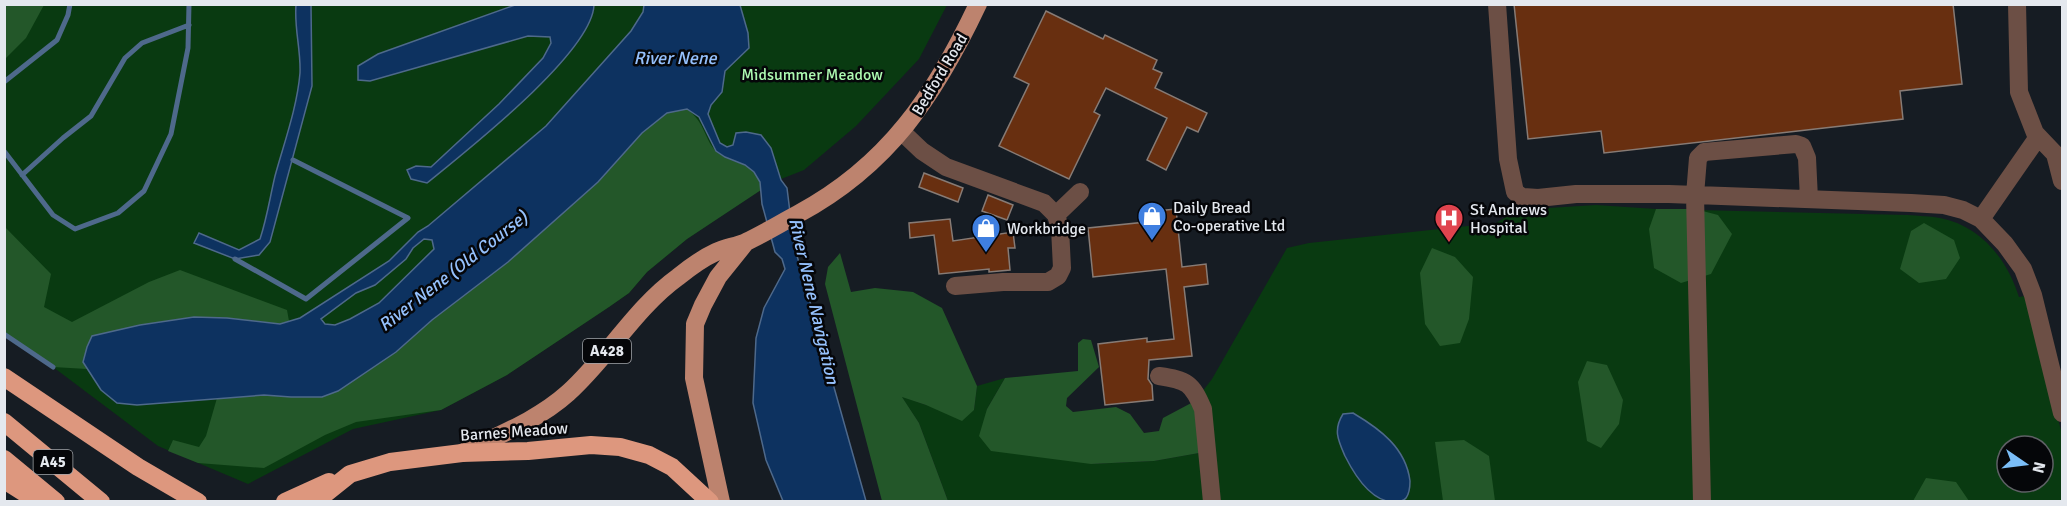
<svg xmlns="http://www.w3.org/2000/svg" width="2067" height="506" font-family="Signika,sans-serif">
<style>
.green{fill:#093a11;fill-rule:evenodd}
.forest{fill:#235729}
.water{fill:#0d3260;stroke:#4e698b;stroke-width:1.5;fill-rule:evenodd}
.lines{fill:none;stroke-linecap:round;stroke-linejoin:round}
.stream{stroke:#4e698b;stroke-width:5}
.building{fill:#682f10;stroke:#877b75;stroke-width:1.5}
.minor{stroke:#6c4f45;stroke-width:18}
.major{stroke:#bd836e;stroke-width:18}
.highway{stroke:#dd977e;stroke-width:18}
.labels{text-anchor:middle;stroke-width:5;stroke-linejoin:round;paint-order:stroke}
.shield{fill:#050609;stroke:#a1a4a9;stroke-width:1.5}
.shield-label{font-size:15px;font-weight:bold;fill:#e4e8ee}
.park-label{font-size:16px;fill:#adf9b1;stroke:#050609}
.street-label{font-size:16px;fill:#e4e8ee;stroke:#050609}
.poi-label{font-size:16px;fill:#e4e8ee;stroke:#050609;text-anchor:start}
.water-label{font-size:18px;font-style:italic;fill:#95c1fd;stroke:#050609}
</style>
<rect width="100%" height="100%" fill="#161c23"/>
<path class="green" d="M4,5H644L643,12L706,121L711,105L722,92L725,71L734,62L748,33L740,5H947L919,59L856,126L804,170L771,183L687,239L647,272L629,293L609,307L507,375L441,410L353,429L248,484L158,446L53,367L5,335Z
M1596,205L1656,209L1907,215C1918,216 1930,216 1940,218C1981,226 2007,259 2019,297L2025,296L2062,434V501H948L919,423L901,396L926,405L974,410L977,386L1005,378L987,409L1091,464L1154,461L1199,453L1195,401L1212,379L1287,248L1309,243L1496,223L1518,210ZM2007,446H2043V482H2007Z"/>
<path class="forest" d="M5,4L44,5L26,38L5,59Z
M687,109C706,123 704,140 717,152C734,167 759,160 761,190L687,239L647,272L629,293L609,307L507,375L441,410L356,422L325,435L264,468L198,463L168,451L173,440L199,447L206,436L217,398L264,395L291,397L396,352L432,320L508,262L598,182L642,133L667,113Z
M1656,209H1695L1718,215L1732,234L1711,274L1681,283L1654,268L1649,229Z
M1924,223L1954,240L1960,258L1946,279L1919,283L1900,269L1911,231Z
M4,226L51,274L44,307L72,322L149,282L180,270L287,310L289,321L280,324L227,318L194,317L83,362L87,369L53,367L5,335Z
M1432,248L1455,257L1473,277L1469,319L1460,343L1440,346L1425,324L1420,273Z
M840,253L851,292L875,288L913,292L942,308L977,386L974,410L962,421L926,405L902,397L919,423L948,501H882L825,284L828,267Z
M1083,339L1091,340L1099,367L1067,398L1066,406L1073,412L1116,407L1130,414L1144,433L1159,431L1163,418L1195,401L1199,453L1154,461L1091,464L991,451L979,436L987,409L1005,378L1078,371V343Z
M1587,361L1607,365L1623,400L1619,424L1601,448L1587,441L1578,382Z
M1464,440L1489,456L1495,501H1443L1435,442Z
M1926,478L1956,482L1969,501H1913Z"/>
<path class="water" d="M296,5H311L312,86L270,242L259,255L235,259L194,243L199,233L239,250L260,239C267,218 270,197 275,176C284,143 297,108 300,73C301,50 294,28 296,5Z
M515,5H594C592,53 466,151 427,183L411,179L407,170L416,166L431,167L499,104L543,58L551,43L550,37L528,36L370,81L358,80V66L378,54Z
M644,5H740L748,33L749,48L725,71L722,92L711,105L708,114L720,143L727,147L733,145L736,133L746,132L761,135L771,148L781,180L787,188L794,245L866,501H783L766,460L753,403L756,338L764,308L785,269L782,259L775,252L762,204L760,182L754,172L745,165L725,157L716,151L699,117L687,109L667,113L642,133L598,182L508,262L432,320L396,352L338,391L322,397H291L264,395L137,405L117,403L101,390L83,362L87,347L92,336L140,325L194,317L227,318L280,324L300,318L389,261L418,232L428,226L546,126L631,31L643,12ZM424,239L432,240L434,249L379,303L350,319L335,325L325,324L321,319L356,293L375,285L406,259L413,248Z
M1353,413C1380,429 1406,448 1410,481C1410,486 1409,494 1406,498C1403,502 1398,502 1393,502C1371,501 1354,474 1345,456C1338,440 1333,430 1343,414Z"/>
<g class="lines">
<path class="stream" d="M4,82L57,40L68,15L70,4
M4,151L53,215L75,229L118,213L144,191L171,134L188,48L189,4
M22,175L63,138L91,116L125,58L142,43L189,25
M235,259L306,299L408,218L293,160
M4,334L53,367"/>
</g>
<path class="building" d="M1514,4H1953L1962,84L1900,91L1903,119L1604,153L1601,131L1528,139Z
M1046,11L1103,39L1105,35L1157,60L1153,69L1162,73L1155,88L1207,113L1198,132L1187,127L1166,170L1147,160L1167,118L1106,88L1094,112L1100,115L1069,179L999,146L1029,84L1014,77Z
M924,173L963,188L958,202L919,187Z
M988,195L1013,205L1007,220L982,211Z
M1176,209L1182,267L1206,264L1208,284L1184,287L1192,356L1149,360L1148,379L1152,385L1153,400L1105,405L1098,344L1147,338V342L1174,339L1166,269L1093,277L1088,228L1146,222L1145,212Z
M950,219L953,241L1013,232L1015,248H1008L1010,270L989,272V269L939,274L934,235L910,238L909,223Z"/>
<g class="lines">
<path class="minor" d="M1497,4L1508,159L1515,192L1522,197L1538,198L1576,194H1669L1911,203L1944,205L1963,210L1981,219L2005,244L2023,269L2033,295L2062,413
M2017,4L2019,92L2035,133L2055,154L2062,181
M902,132L922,151L946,167L1044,203L1056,215L1060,228L1062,268L1058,276L1048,282H1003L955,286
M1056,215L1080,192
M1981,219L2038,137
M1159,376C1187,380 1192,383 1203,409L1212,502
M1702,502L1695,195L1698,158L1704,152L1796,144L1802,146L1807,158L1809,199"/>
<path class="major" d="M462,453C499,435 538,420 568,393C608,357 635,308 678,277C689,268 703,258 716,252C725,248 736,246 746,242C763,234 781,223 798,214C889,165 935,95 978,4
M721,502L694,378L695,324L703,305L718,277L746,242"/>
<path class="highway" d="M4,377L138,467L198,502
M4,422L101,502
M4,459L56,502
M4,480L39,502
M285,502L329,482
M315,502L350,474L390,462L462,453L528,451L591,445L620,447L649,455L672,467L710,502"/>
</g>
<defs>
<g id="shop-pin" transform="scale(1.5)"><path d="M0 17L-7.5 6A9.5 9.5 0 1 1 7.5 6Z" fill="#3f7fe0" stroke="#050609"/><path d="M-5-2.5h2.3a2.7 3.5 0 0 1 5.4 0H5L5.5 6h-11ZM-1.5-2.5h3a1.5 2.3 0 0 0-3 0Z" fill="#fff"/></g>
<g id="hospital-pin" transform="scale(1.5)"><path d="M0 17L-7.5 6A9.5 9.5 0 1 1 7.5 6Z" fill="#e0444e" stroke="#050609"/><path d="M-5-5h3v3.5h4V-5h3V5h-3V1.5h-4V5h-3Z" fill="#fff"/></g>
</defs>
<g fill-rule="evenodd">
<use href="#shop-pin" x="1152" y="216"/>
<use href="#hospital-pin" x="1449" y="218"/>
<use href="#shop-pin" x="986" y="228"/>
</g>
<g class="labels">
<g class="shield">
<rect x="583" y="339" width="48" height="24" rx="4.5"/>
<rect x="33.5" y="450" width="39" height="24" rx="4.5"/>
</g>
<g class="shield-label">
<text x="607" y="356">A428</text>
<text x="53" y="467">A45</text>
</g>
<g class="park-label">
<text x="812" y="80">Midsummer Meadow</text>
</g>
<g class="street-label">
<text transform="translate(939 74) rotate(-59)" y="6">Bedford Road</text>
<text transform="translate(514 431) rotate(-4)" y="6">Barnes Meadow</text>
</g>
<g class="poi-label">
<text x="1173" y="213">Daily Bread<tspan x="1173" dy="18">Co-operative Ltd</tspan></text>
<text x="1470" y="215">St Andrews<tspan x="1470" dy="18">Hospital</tspan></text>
<text x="1007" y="234">Workbridge</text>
</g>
<g class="water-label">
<text x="675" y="64">River Nene</text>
<text transform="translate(453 271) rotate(-38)" y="6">River Nene (Old Course)</text>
<text transform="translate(814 301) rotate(77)" y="6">River Nene Navigation</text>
</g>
</g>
<rect width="2067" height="506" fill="none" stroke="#e4e8ee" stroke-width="12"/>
<g transform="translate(2025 464) rotate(104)"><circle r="28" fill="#050609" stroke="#5e6065" stroke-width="1.5"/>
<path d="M0-4.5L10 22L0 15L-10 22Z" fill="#7bbef8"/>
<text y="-9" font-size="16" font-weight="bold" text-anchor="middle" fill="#e4e8ee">N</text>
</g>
</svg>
